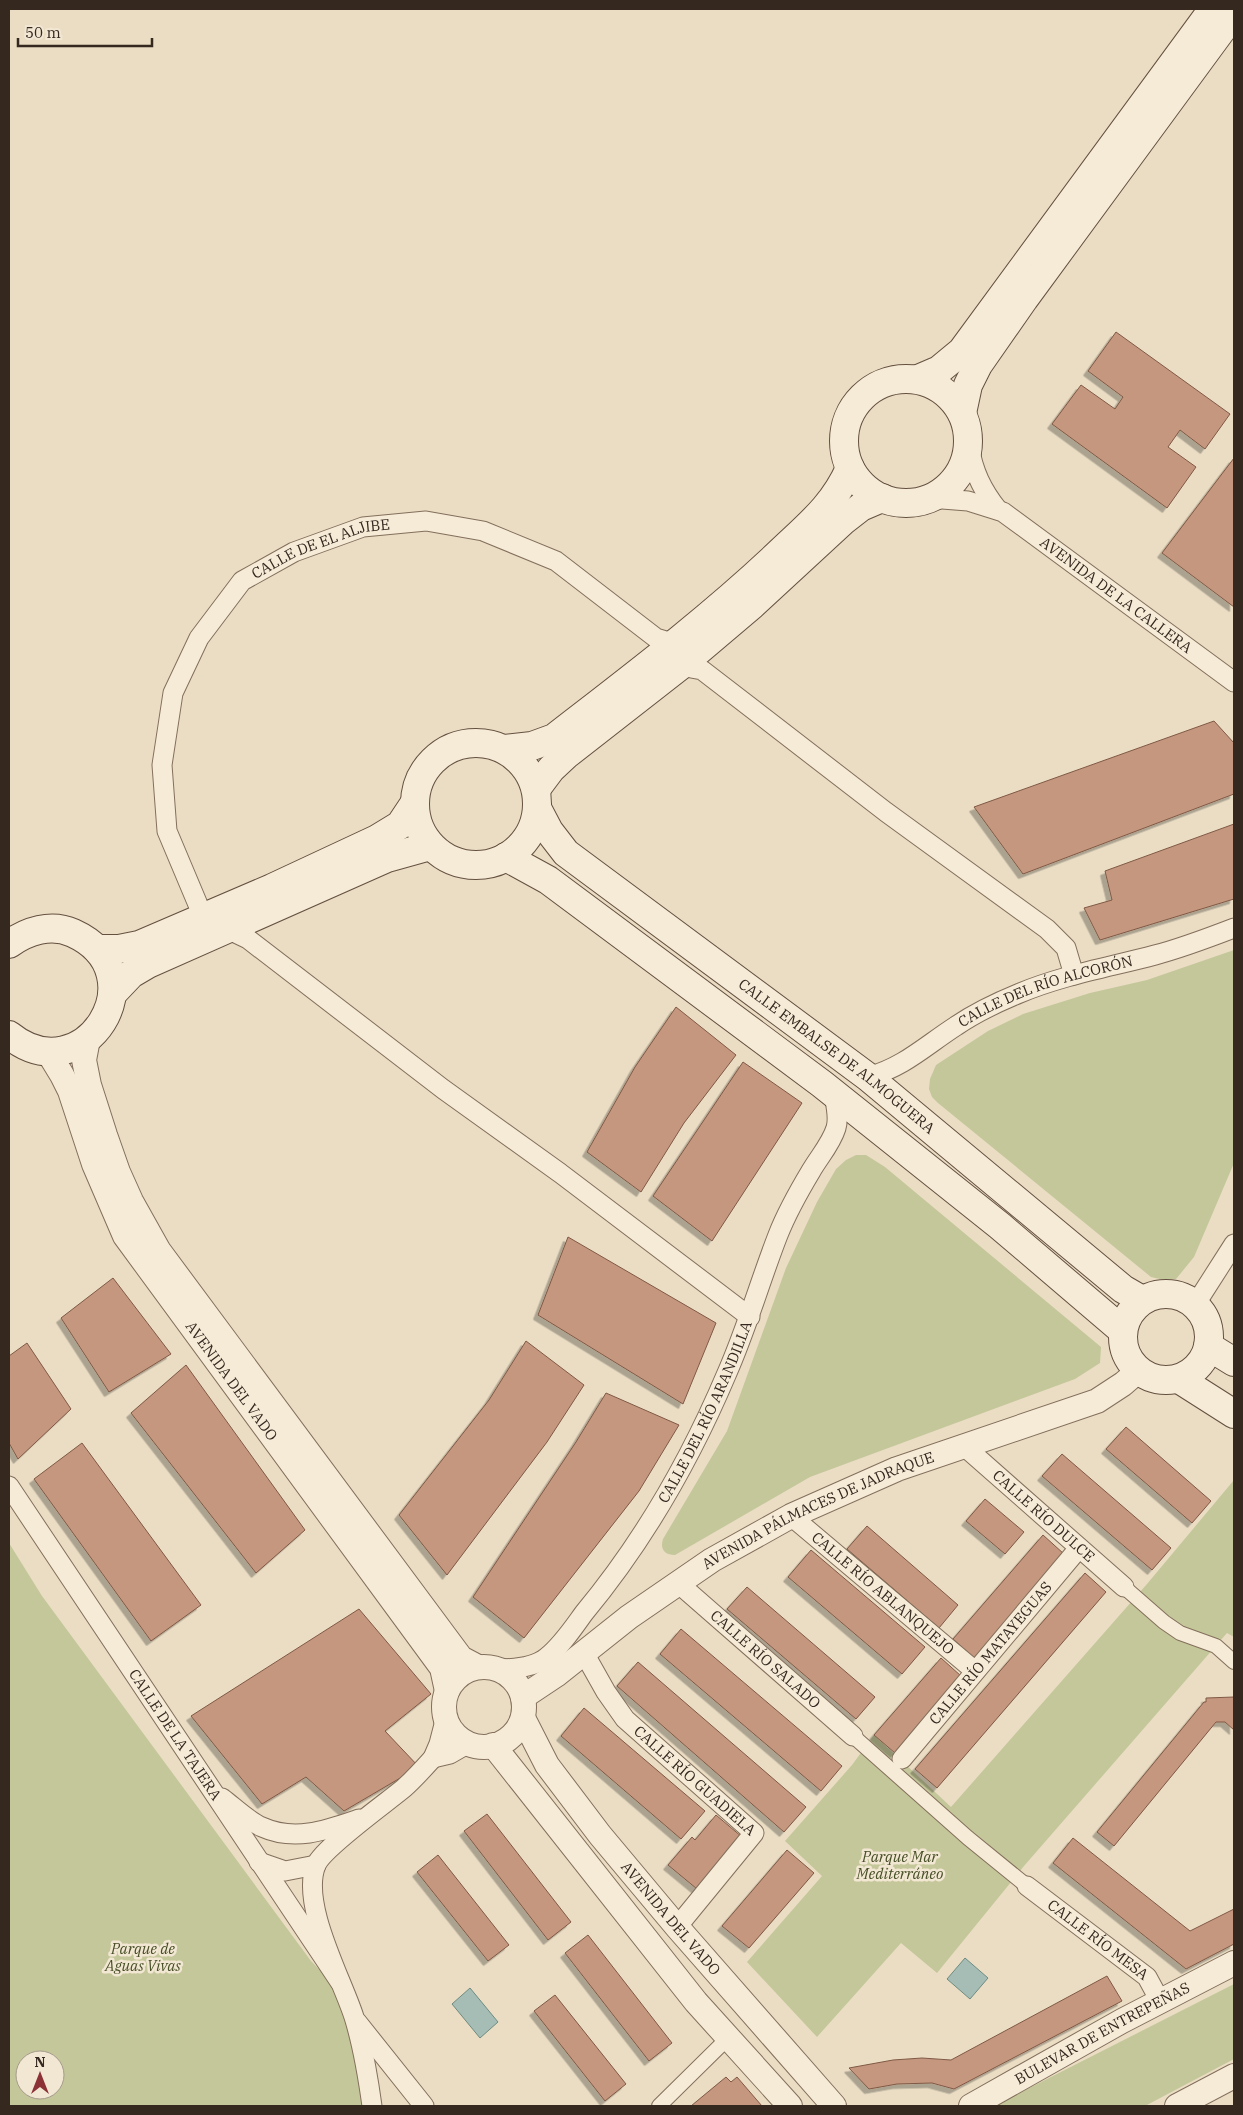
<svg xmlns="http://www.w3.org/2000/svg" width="1243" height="2115" font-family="'IBM Plex Serif',serif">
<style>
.green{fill:#c4c799;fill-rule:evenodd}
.water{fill:#a6bdb5;stroke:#6e8b82}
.building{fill:#c4977e;stroke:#805945;filter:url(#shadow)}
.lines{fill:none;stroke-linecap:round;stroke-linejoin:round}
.pedestrian-casing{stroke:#836f5c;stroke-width:16}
.minor-casing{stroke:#836f5c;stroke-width:21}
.tertiary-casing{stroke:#836f5c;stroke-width:26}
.secondary-casing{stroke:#655040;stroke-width:30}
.pedestrian{stroke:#f5ebd7;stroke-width:14}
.minor{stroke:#f5ebd7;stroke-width:19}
.tertiary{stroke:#f5ebd7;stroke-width:24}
.secondary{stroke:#f5ebd7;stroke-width:28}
.labels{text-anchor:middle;stroke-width:5;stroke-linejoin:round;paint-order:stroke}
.street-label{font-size:15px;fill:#34281f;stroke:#f2e7d3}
.park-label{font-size:15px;font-style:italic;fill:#474f27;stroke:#f2e7d3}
</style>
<defs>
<filter id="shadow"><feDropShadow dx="-4.5" dy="4.5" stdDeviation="0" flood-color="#0004"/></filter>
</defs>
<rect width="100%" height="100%" fill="#eaddc4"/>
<path class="green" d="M1234,950V1163L1194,1257L1176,1279L1164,1280L1151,1277L938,1103L932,1097L929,1089L930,1079L936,1065L988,1031L1023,1014L1090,993L1147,980Z
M856,1155H866L885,1167L1101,1347L1100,1363L1075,1379L810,1477L675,1555C664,1555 660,1549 663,1539L727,1431L786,1268L817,1202L836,1169L846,1160Z
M1234,1480V1637L1227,1633L1024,1866L937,1973L901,1943L817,2037L747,1962L822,1876L785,1841L852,1765L874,1735L951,1807L1147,1584Z
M9,1543L42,1596L311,1961L345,1996L362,2106H9ZM25,2060H55V2090H25Z
M1234,1984V2059L1145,2106H994Z"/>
<path class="water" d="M965,1958L988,1978L970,1999L947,1979Z
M470,1988L498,2022L480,2038L452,2004Z"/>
<path class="building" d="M1116,332L1230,414L1205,449L1180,430L1168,447L1196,467L1167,508L1052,424L1081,385L1115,409L1123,397L1088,371Z
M1234,458V607L1162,553Z
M1214,721L1234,743V794L1023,874L974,807Z
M1234,824V899L1100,940L1084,908L1112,900L1105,871Z
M676,1007L736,1055L684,1123L641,1192L587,1152L635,1067Z
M743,1062L802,1103L712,1241L653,1196Z
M568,1237L716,1323L683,1404L538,1315Z
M113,1278L171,1354L109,1392L61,1318Z
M526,1341L584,1385L547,1442L447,1575L399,1515L489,1400Z
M27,1343L71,1409L18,1459L9,1443V1356Z
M186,1365L305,1530L256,1573L131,1413Z
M606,1393L679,1425L639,1491L524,1638L473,1597L576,1442Z
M1126,1427L1211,1501L1192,1523L1106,1449Z
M82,1443L201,1605L151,1641L34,1479Z
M1062,1454L1171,1548L1152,1570L1042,1476Z
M985,1499L1024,1532L1005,1554L966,1521Z
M867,1526L958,1605L939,1628L847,1549Z
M1043,1535L1064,1554L974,1658L953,1639Z
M811,1550L925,1647L902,1674L788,1577Z
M1085,1573L1106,1592L937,1788L915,1769Z
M747,1587L875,1697L856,1719L727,1609Z
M359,1609L431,1694L385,1731L419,1767L344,1811L306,1777L262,1804L191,1716Z
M681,1629L842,1766L821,1791L660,1654Z
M941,1658L961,1676L895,1753L874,1735Z
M638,1662L806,1807L784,1832L617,1686Z
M1234,1697V1730L1225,1722H1216L1114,1846L1097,1832L1204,1702H1206V1698Z
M584,1708L705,1811L681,1839L561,1736Z
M487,1814L571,1922L548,1940L464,1831Z
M716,1815L742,1837L697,1889L668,1865L692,1837L695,1840Z
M1073,1838L1190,1931L1234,1909V1944L1186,1969L1053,1863Z
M787,1850L814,1873L749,1948L722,1926Z
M438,1855L509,1945L488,1961L417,1872Z
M588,1935L672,2043L649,2061L565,1953Z
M1107,1976L1122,2001L954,2089L932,2083L897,2084L869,2089L849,2068L893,2060L922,2058L951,2060Z
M555,1995L626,2084L605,2101L534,2011Z
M726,2077L731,2082L737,2077L762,2106H691Z"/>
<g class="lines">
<g class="pedestrian-casing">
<path id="pedestrian" d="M1124,1587L1164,1622L1180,1633L1216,1646L1234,1662
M853,1736L968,1838L1027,1886
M659,2106L729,2037"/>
</g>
<g class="minor-casing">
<g id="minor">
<path d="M969,446C973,471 982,490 998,510"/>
<path id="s1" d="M929,498L968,501L1003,512L1234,682"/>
<path d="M680,666L702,670L886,812L1047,929L1066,948L1074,975"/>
<path id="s2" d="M200,919L199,907L167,831L162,765L173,693L199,638L242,581L294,552L363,527L426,521L483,531L556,561L656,638L676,644"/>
<path d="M227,929L248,939L443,1089L560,1173L750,1317"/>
<path id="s3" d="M868,1077C904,1067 925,1046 956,1026C975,1013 998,1002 1020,993C1063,975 1110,967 1155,955C1182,948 1208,938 1234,928"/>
<path d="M1195,1305L1234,1244"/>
<path id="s4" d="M964,1446L1124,1587"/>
<path id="s5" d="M9,1486L340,1982"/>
<path id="s6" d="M791,1516L975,1671"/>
<path id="s7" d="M678,1583L853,1736"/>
<path id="s8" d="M584,1653L606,1692L625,1719L754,1833L677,1927"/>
<path id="s9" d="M497,1669C513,1669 534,1668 547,1657C562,1645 573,1628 584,1613C643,1542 691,1458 727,1373C747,1328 760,1281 778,1235C787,1212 799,1191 811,1171C819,1157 831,1144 836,1128C839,1118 836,1105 834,1095"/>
<path d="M446,1717L439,1744L433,1758L450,1754L469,1743"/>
<path id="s10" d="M902,1759L1079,1548"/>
<path d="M222,1798C234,1807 248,1821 262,1827C295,1842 327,1830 359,1819"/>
<path d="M259,1862L285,1871L316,1865"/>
<path id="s11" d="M1027,1886L1147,1977L1160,2001"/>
<path d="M357,2022L424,2106"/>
<path d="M372,2106C368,2077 363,2046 354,2017C342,1979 300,1904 316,1865C323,1848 386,1803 404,1788C414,1779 424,1768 433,1758"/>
</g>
</g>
<g class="tertiary-casing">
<g id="tertiary">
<path d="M88,1039L84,1060L89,1085L105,1135L118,1172L131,1201L159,1251L461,1658L478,1667"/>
<path id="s12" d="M48,1052L62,1075L70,1091L94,1164L125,1236L442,1668L447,1691"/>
<circle cx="484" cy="1707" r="40"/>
<path id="s13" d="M523,1697L556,1675L629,1617L712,1560L791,1516L897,1469L1097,1401L1123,1384L1138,1371"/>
<path id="s14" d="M523,1718L547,1765L600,1835L677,1927L834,2106"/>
<path d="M493,1745L696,2002L790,2106"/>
<path id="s15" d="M971,2106L1122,2021L1234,1963"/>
<path d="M1177,2106L1234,2076"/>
</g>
</g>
<g class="secondary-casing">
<g id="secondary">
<circle cx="906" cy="441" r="62"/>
<path d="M918,379L939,370L962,351L1213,9"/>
<path d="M962,413L968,385L978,365L1024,299L1234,13"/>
<circle cx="476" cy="804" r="61"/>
<path d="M505,749L532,746L554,738C630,679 707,621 777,555C807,526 833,507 850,468"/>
<path d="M536,789L551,769L566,755L680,666L752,605L843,521L861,507L882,498"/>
<path id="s16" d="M538,810L549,831L566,853L868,1077L1123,1289L1142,1300"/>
<path d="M506,857L548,880L822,1084L1000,1226L1122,1330"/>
<path d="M9,944C27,931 51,923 73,933C161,973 84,1096 9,1035"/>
<path d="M97,949H119L139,945L272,888L377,839L400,825L414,804"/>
<path d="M113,993L131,974L148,964L387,858L430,846"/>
<circle cx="1166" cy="1337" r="43"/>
<path d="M1208,1346L1234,1362"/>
<path d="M1179,1379L1234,1414"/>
</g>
</g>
<use href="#pedestrian" class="pedestrian"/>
<use href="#minor" class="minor"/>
<use href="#tertiary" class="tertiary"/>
<use href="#secondary" class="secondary"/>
</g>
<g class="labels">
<g class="street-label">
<text dy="5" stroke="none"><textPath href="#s2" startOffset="452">CALLE DE EL ALJIBE</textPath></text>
<text dy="5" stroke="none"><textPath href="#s1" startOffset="216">AVENIDA DE LA CALLERA</textPath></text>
<text dy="5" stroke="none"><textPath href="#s3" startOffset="199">CALLE DEL RÍO ALCORÓN</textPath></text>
<text dy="5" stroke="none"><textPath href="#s16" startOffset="390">CALLE EMBALSE DE ALMOGUERA</textPath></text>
<text dy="5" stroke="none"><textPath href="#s12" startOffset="380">AVENIDA DEL VADO</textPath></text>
<text dy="5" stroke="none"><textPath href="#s9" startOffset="346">CALLE DEL RÍO ARANDILLA</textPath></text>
<text dy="5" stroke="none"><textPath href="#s13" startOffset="351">AVENIDA PÁLMACES DE JADRAQUE</textPath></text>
<text dy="5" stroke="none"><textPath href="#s4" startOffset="106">CALLE RÍO DULCE</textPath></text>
<text dy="5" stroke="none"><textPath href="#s6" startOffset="120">CALLE RÍO ABLANQUEJO</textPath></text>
<text dy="5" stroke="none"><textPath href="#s10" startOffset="138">CALLE RÍO MATAYEGUAS</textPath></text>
<text dy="5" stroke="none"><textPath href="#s7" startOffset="116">CALLE RÍO SALADO</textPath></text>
<text dy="5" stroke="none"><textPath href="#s5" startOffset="299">CALLE DE LA TAJERA</textPath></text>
<text dy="5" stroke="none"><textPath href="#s8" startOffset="171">CALLE RÍO GUADIELA</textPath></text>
<text dy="5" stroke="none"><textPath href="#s14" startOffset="250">AVENIDA DEL VADO</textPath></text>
<text dy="5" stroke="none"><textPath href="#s11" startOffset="89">CALLE RÍO MESA</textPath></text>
<text dy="5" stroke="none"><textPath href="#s15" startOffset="150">BULEVAR DE ENTREPEÑAS</textPath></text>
</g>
<g class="park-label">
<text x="900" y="1862">Parque Mar<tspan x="900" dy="17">Mediterráneo</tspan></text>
<text x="143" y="1954">Parque de<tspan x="143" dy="17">Aguas Vivas</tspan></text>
</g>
</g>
<rect width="1243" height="2115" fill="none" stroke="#34281f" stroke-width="20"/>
<g transform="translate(40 2075)"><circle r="24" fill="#f2e7d3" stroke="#a69b8b"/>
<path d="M0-4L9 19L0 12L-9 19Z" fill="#8c3237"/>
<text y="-8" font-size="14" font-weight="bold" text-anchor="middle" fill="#34281f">N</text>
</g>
<path d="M18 38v8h134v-8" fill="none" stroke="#34281f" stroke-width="2.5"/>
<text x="25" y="38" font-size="15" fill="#34281f" stroke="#f2e7d3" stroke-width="4" paint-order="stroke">50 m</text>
</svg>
